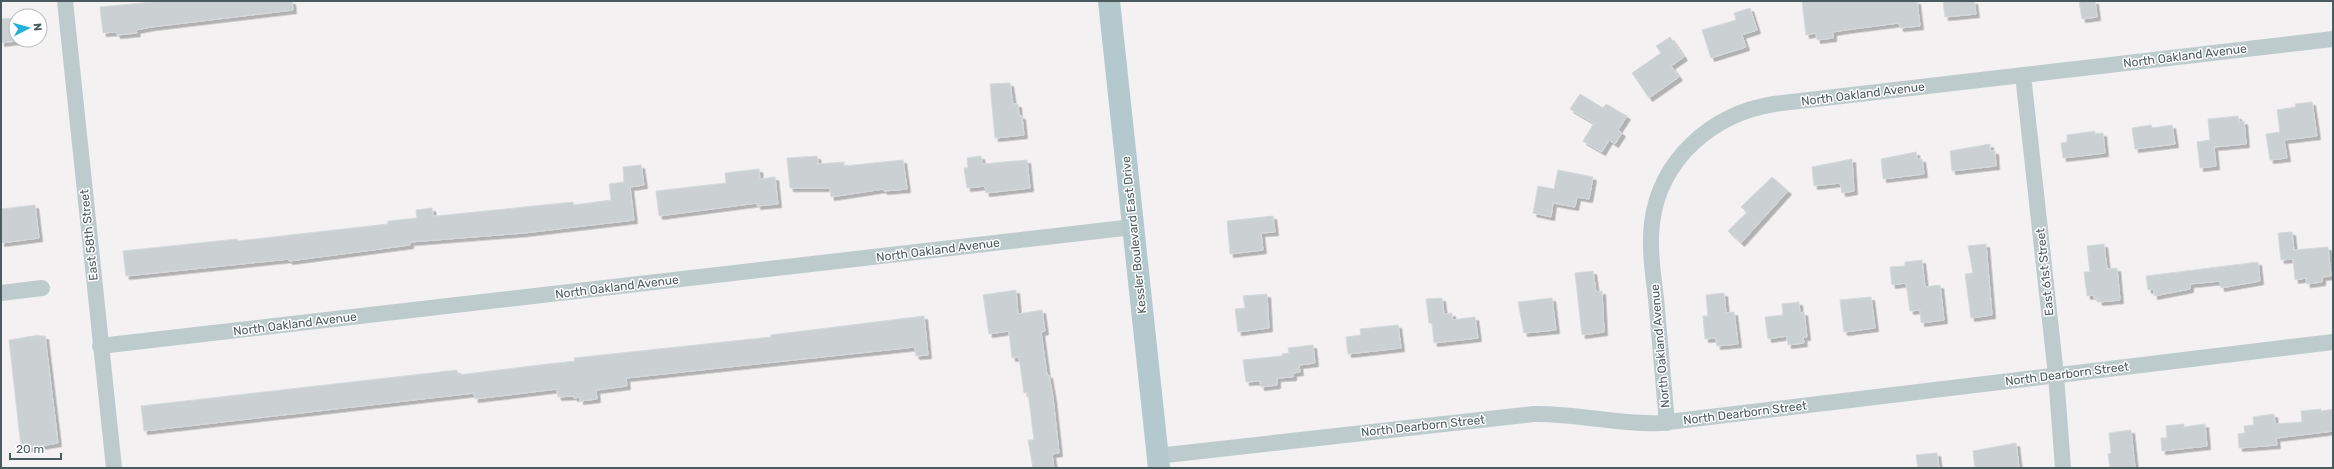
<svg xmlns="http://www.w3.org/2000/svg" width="2334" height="469" font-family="Rubik,sans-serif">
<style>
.building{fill:#cbd0d3;stroke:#d5d9dc;filter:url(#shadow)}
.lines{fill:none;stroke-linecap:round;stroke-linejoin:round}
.minor{stroke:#becbcd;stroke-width:16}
.primary{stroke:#b3c9ce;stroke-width:22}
.labels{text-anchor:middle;stroke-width:3;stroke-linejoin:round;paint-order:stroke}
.street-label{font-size:12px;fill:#4a5b5e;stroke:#fff}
</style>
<defs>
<filter id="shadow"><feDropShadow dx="3.5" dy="3.5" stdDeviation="0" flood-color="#0004"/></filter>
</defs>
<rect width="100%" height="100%" fill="#f3f1f2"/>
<path class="building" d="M163,1H292L293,10L151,27L136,30L137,33L117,35L116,32L103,33L100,7Z
M1802,1H1917L1920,26L1900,28L1899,23L1845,30L1833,32V38L1817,40L1816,33L1806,35Z
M1943,1H1974L1976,14L1945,17Z
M2079,1H2095L2097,17L2082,19Z
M1750,8L1757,30L1742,35L1746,47L1711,58L1702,30L1736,20L1734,13Z
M16,18V41L1,43V19Z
M1670,37L1684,57L1671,66L1679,77L1649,98L1632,73L1661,53L1656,46Z
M1010,83L1013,104H1018L1019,116H1022L1024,135L995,138L990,84Z
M1580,94L1603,108L1606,104L1627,116L1618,130L1622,133L1615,144L1609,140L1602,152L1583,141L1594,123L1570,109Z
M2312,102L2317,136L2284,140L2287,158L2270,160L2266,134L2280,132L2277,110L2296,107L2295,104Z
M2238,116L2239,122L2244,121L2246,144L2214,147L2216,166L2200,168L2197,142L2210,140L2208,119Z
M2151,125L2152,128L2172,125L2175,144L2135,149L2132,128Z
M2095,131V134L2103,133L2105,153L2063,158L2061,143L2067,142V135Z
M1990,144V151H1995L1996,166L1952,171L1950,151Z
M1916,152L1917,159H1922L1924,174L1883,179L1881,159Z
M817,156L818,164L844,162V166L903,160L907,189L884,191L883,189L831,197L830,188H790L787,158Z
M981,156L982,164L1027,160L1030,188L986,193L985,186L967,188L964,168H968L967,158Z
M1852,159L1854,191L1842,193L1840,183L1814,186L1812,167Z
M641,165L644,185L630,187L634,220L524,233L410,242V245L289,261V259L126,276L123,251L237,239L238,241L388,224V221L417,218L416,210L432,208L433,216H437L573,202L574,205L611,200L609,184L624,182L623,167Z
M759,169L760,179L775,177L778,204L757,206V203L659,216L656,191L726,183L725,173Z
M1558,170L1593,177L1589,199L1577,197L1575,207L1553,203L1551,217L1533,213L1538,186L1554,189Z
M1772,177L1788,191L1741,243L1728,231L1747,212L1741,207Z
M35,205L39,238L1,243V209Z
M1273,216L1275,232L1261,233L1263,250L1230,254L1227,221Z
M2292,232L2294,250L2328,247L2331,276L2322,277V282L2307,284L2306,278L2295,280L2293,259L2281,260L2278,233Z
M1986,244L1992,315L1971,318L1965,274L1973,273L1968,246Z
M2104,244L2107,269L2117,268L2120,300L2099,302L2098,298H2094V295L2087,296L2084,272H2090L2087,246Z
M1922,260L1925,287L1940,285L1944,320L1921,323L1920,310L1910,311L1906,283L1892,285L1890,267L1905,266V262Z
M2258,262L2260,281L2221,288L2220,281L2190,284V289L2154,296V289L2148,290L2146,276Z
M1593,271L1596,292L1602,291L1604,332L1582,335L1575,273Z
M1016,290L1018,314L1042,310L1045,331L1041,332L1047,375H1049L1053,398L1059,453L1052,454L1054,468H1033L1028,440H1034L1028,392L1024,393L1019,357L1012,358L1009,331L989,334L983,295Z
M1724,293L1726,313L1734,312L1738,344L1717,346L1716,338L1705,339L1703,316H1708L1706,295Z
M1267,294L1269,328L1238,332L1235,309L1245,308L1243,296Z
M1871,297L1875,328L1844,332L1840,300Z
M1442,298L1444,314L1452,313V320L1475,317L1478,338L1434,343L1432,323H1429L1426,299Z
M1552,298L1556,330L1524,333L1518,302Z
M1799,302L1800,313L1804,312L1807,337H1803L1804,343L1788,345L1787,336L1768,339L1765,317L1783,315L1782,304Z
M924,316L928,355L916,356L915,347L626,378L627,386L596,390L597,399L580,401V397L574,398V396L558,397L557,389L475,399L474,393L144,431L141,406L457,370L458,375L540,365L575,361L574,358L771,337V335Z
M1398,325L1401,348L1348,354L1346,337L1361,335L1360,329Z
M39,335V336H45L58,443L28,448V446L21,447L9,340Z
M1313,345L1315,363L1299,365L1300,372L1293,373V377L1277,378V385L1261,387L1260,381L1246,382L1243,360L1282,356V354L1289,353L1288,348Z
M2321,409V411L2333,409V431L2276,438L2277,445L2239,448L2238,434L2245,433L2244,426L2254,425L2253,417L2274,414L2275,424L2302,422L2301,411Z
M2184,424V427L2205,424L2207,446L2162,451L2161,438H2167L2166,426Z
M2131,430L2135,468H2110L2108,454L2111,453L2109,433Z
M2016,443L2019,468H1975L1973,451Z
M1937,453L1939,468H1918L1916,455Z"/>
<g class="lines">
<path class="minor" d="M65,1L114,468
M2023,75L2056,375L2063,468
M1,293L42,288
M100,346L1133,227
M1667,423C1663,381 1660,340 1656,298C1653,274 1649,248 1652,223C1660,159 1712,114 1774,104L2333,39
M1157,456L1534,414C1576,413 1617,425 1660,423L2333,342"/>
<path class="primary" d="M1109,1L1159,468"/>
</g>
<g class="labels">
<g class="street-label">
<text transform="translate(2185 56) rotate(-7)" y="4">North Oakland Avenue</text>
<text transform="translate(1863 94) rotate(-7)" y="4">North Oakland Avenue</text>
<text transform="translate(89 235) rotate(-96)" y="4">East 58th Street</text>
<text transform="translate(1134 235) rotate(-96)" y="4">Kessler Boulevard East Drive</text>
<text transform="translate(938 250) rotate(-7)" y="4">North Oakland Avenue</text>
<text transform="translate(2045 272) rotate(-96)" y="4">East 61st Street</text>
<text transform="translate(617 287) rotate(-7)" y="4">North Oakland Avenue</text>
<text transform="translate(295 324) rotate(-7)" y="4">North Oakland Avenue</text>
<text transform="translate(1660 346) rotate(-95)" y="4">North Oakland Avenue</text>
<text transform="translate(2067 374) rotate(-7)" y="4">North Dearborn Street</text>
<text transform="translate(1745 413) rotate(-7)" y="4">North Dearborn Street</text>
<text transform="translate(1423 426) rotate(-6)" y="4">North Dearborn Street</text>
</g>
</g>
<rect width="2334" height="469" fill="none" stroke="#4a5b5e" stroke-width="4"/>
<g transform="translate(28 28) rotate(84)"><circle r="19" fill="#ffffff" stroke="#b7bdbf"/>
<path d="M0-3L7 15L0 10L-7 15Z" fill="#24b0da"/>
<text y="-6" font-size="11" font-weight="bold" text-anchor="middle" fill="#4a5b5e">N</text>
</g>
<path d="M10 453v6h51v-6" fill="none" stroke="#4a5b5e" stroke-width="2"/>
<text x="16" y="453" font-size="12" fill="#4a5b5e" stroke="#ffffff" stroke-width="3" paint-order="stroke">20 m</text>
</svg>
